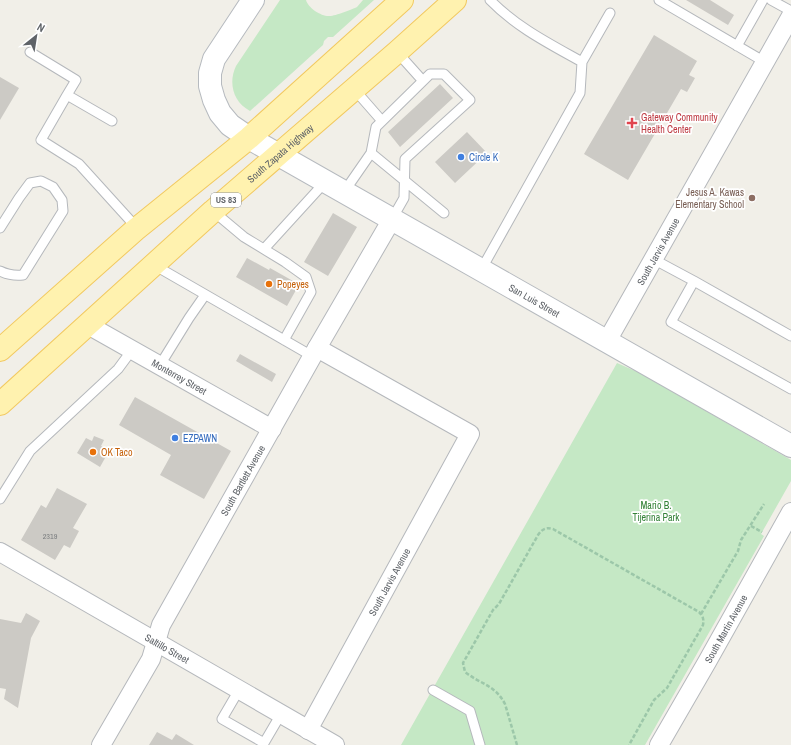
<svg xmlns="http://www.w3.org/2000/svg" width="791" height="745" font-family="'Archivo Narrow',sans-serif">
<style>
.green{fill:#c5e8c5}
.building{fill:#cccac5}
.lines{fill:none;stroke-linecap:round;stroke-linejoin:round}
.lane-casing{stroke:#b5b8bc;stroke-width:11}
.street-casing{stroke:#b5b8bc;stroke-width:20}
.secondary-casing{stroke:#b6babf;stroke-width:24}
.primary-casing{stroke:#f2c960;stroke-width:24}
.path{stroke:#9cc7a9;stroke-width:2.5;stroke-dasharray:4 2;stroke-linecap:butt}
.lane{stroke:#fff;stroke-width:9}
.street{stroke:#fff;stroke-width:18}
.secondary{stroke:#fff;stroke-width:22}
.primary{stroke:#fff2af;stroke-width:22}
.health-dot{fill:#e0444e;stroke:#fff;stroke-width:1.5}
.shop-dot{fill:#3f7fe0;stroke:#fff;stroke-width:1.5}
.education-dot{fill:#8d6e63;stroke:#fff;stroke-width:1.5}
.food-dot{fill:#e8710a;stroke:#fff;stroke-width:1.5}
.labels{text-anchor:middle;stroke-width:3.5;stroke-linejoin:round;paint-order:stroke}
.number-label{font-size:8px;fill:#7a7d7f}
.shield{fill:#fff;stroke:#8f9295;stroke-width:1}
.shield-label{font-size:9px;font-weight:bold;fill:#5f6368}
.health-label{font-size:10px;fill:#be3a42;stroke:#fff;text-anchor:start}
.street-label{font-size:10px;fill:#5f6368;stroke:#fff}
.shop-label{font-size:10px;fill:#366cbe;stroke:#fff;text-anchor:start}
.education-label{font-size:10px;fill:#785e54;stroke:#fff;text-anchor:end}
.food-label{font-size:10px;fill:#c56008;stroke:#fff;text-anchor:start}
.park-label{font-size:10px;fill:#348238;stroke:#fff}
</style>
<rect width="100%" height="100%" fill="#f1efe8"/>
<path class="green" d="M280,0H306C308,8 322,17 330,16C335,16 353,9 357,7C359,5 361,2 363,0H374L333,37H328L324,41L323,45L250,111C233,102 228,83 236,66Z
M617,363L640,373L791,460V481L761,534L764,536L645,745H401Z"/>
<path class="building" d="M686,0H710L734,15L728,25Z
M654,35L697,61L689,75L695,78L687,92L681,89L628,180L584,154Z
M0,77L19,88L0,120Z
M440,84L453,98L400,147L388,132Z
M467,132L487,153L455,183L435,162Z
M333,213L357,227L328,276L304,262Z
M247,258L269,270L270,268L293,281L290,286L296,290L287,306L236,277Z
M240,354L276,374L272,382L236,361Z
M135,397L231,451L204,499L160,475L171,455L119,425Z
M94,436L104,440L101,446L109,451L100,467L77,453L86,438L92,441Z
M57,488L87,504L73,528L79,531L70,548L64,545L55,560L21,540L41,505L46,508Z
M26,613L40,621L31,638L18,708L4,699L6,689L0,688V619L21,623Z
M157,732L172,740L176,734L194,745H149Z"/>
<g class="lines">
<g class="lane-casing">
<path id="lane" d="M490,0C516,27 550,44 582,62
M659,0L765,62
M771,0L791,11
M737,46L763,0
M30,52L76,80L67,95
M397,52L423,81
M354,89L382,121
M112,121L67,95L41,140L79,164L137,228
M371,153L376,127L430,74H444L470,100L405,159L404,198L392,219
M344,192L371,153L444,213
M213,211L244,237L285,262L306,277L311,292L284,340
M0,228L19,198L30,183L41,181L53,187L62,200L63,211L23,275C14,276 8,275 0,271
M264,249L326,181
M653,259L694,281L791,336
M154,265L312,356
M481,270L580,93L582,62L610,13
M694,281L671,322L791,389
M160,365L189,318L205,295
M0,499L30,451L118,369L132,350
M239,690L222,719L264,743L281,714
M433,690L470,711L480,745"/>
</g>
<g class="street-casing">
<g id="street">
<path id="s1" d="M88,325L272,429"/>
<path id="s2" d="M607,341L791,16"/>
<path id="s3" d="M0,552L335,745"/>
<path id="s4" d="M308,730L470,434L317,348"/>
<path id="s5" d="M101,745L151,659L161,625L317,348L392,219"/>
<path id="s6" d="M659,745L707,662L791,512"/>
</g>
</g>
<g class="secondary-casing">
<g id="secondary">
<path id="s7" d="M253,0L214,59L210,73V86L214,100L220,113L230,125L249,138L791,446"/>
</g>
</g>
<g class="primary-casing">
<g id="primary">
<path d="M0,350L135,230L249,138L402,0"/>
<path id="s8" d="M0,404L213,211L397,52L455,0"/>
</g>
</g>
<path class="path" d="M751,526L762,532
M701,614L738,551L741,540L764,504
M517,745L505,704C495,685 482,685 465,672L463,663L493,610L499,604L538,535C542,529 546,527 553,529L699,612C703,616 704,619 703,625L667,688L654,700L629,745"/>
<use href="#lane" class="lane"/>
<use href="#street" class="street"/>
<use href="#secondary" class="secondary"/>
<use href="#primary" class="primary"/>
</g>
<path class="health-dot" d="M630 117h4v4h4v4h-4v4h-4v-4h-4v-4h4z"/>
<g class="shop-dot">
<circle cx="461" cy="157" r="4"/>
<circle cx="175" cy="438" r="4"/>
</g>
<circle class="education-dot" cx="752" cy="198" r="4"/>
<g class="food-dot">
<circle cx="269" cy="284" r="4"/>
<circle cx="93" cy="452" r="4"/>
</g>
<g class="labels">
<g class="number-label">
<text x="50" y="539">2319</text>
</g>
<rect class="shield" x="211" y="193" width="30" height="14" rx="3"/>
<g class="shield-label">
<text x="226" y="203">US 83</text>
</g>
<g class="health-label">
<text x="641" y="121">Gateway Community<tspan x="641" dy="12">Health Center</tspan></text>
</g>
<g class="street-label">
<text dy="4" stroke="none"><textPath href="#s8" startOffset="376">South Zapata Highway</textPath></text>
<text dy="4" stroke="none"><textPath href="#s2" startOffset="103">South Jarvis Avenue</textPath></text>
<text dy="4" stroke="none"><textPath href="#s7" startOffset="494">San Luis Street</textPath></text>
<text dy="4" stroke="none"><textPath href="#s1" startOffset="105">Monterrey Street</textPath></text>
<text dy="4" stroke="none"><textPath href="#s5" startOffset="301">South Bartlett Avenue</textPath></text>
<text dy="4" stroke="none"><textPath href="#s4" startOffset="169">South Jarvis Avenue</textPath></text>
<text dy="4" stroke="none"><textPath href="#s6" startOffset="134">South Martin Avenue</textPath></text>
<text dy="4" stroke="none"><textPath href="#s3" startOffset="193">Saltillo Street</textPath></text>
</g>
<g class="shop-label">
<text x="469" y="161">Circle K</text>
<text x="183" y="442">EZPAWN</text>
</g>
<g class="education-label">
<text x="744" y="196">Jesus A. Kawas<tspan x="744" dy="12">Elementary School</tspan></text>
</g>
<g class="food-label">
<text x="277" y="288">Popeyes</text>
<text x="101" y="456">OK Taco</text>
</g>
<g class="park-label">
<text x="656" y="509">Mario B.<tspan x="656" dy="12">Tijerina Park</tspan></text>
</g>
</g>
<g transform="translate(36 36) rotate(30)" stroke="#ffffff" stroke-width="3" paint-order="stroke">
<path d="M0-3L7 15L0 10L-7 15Z" fill="#5f6368"/>
<text y="-6" font-size="11" font-weight="bold" text-anchor="middle" fill="#5f6368">N</text>
</g>
</svg>
